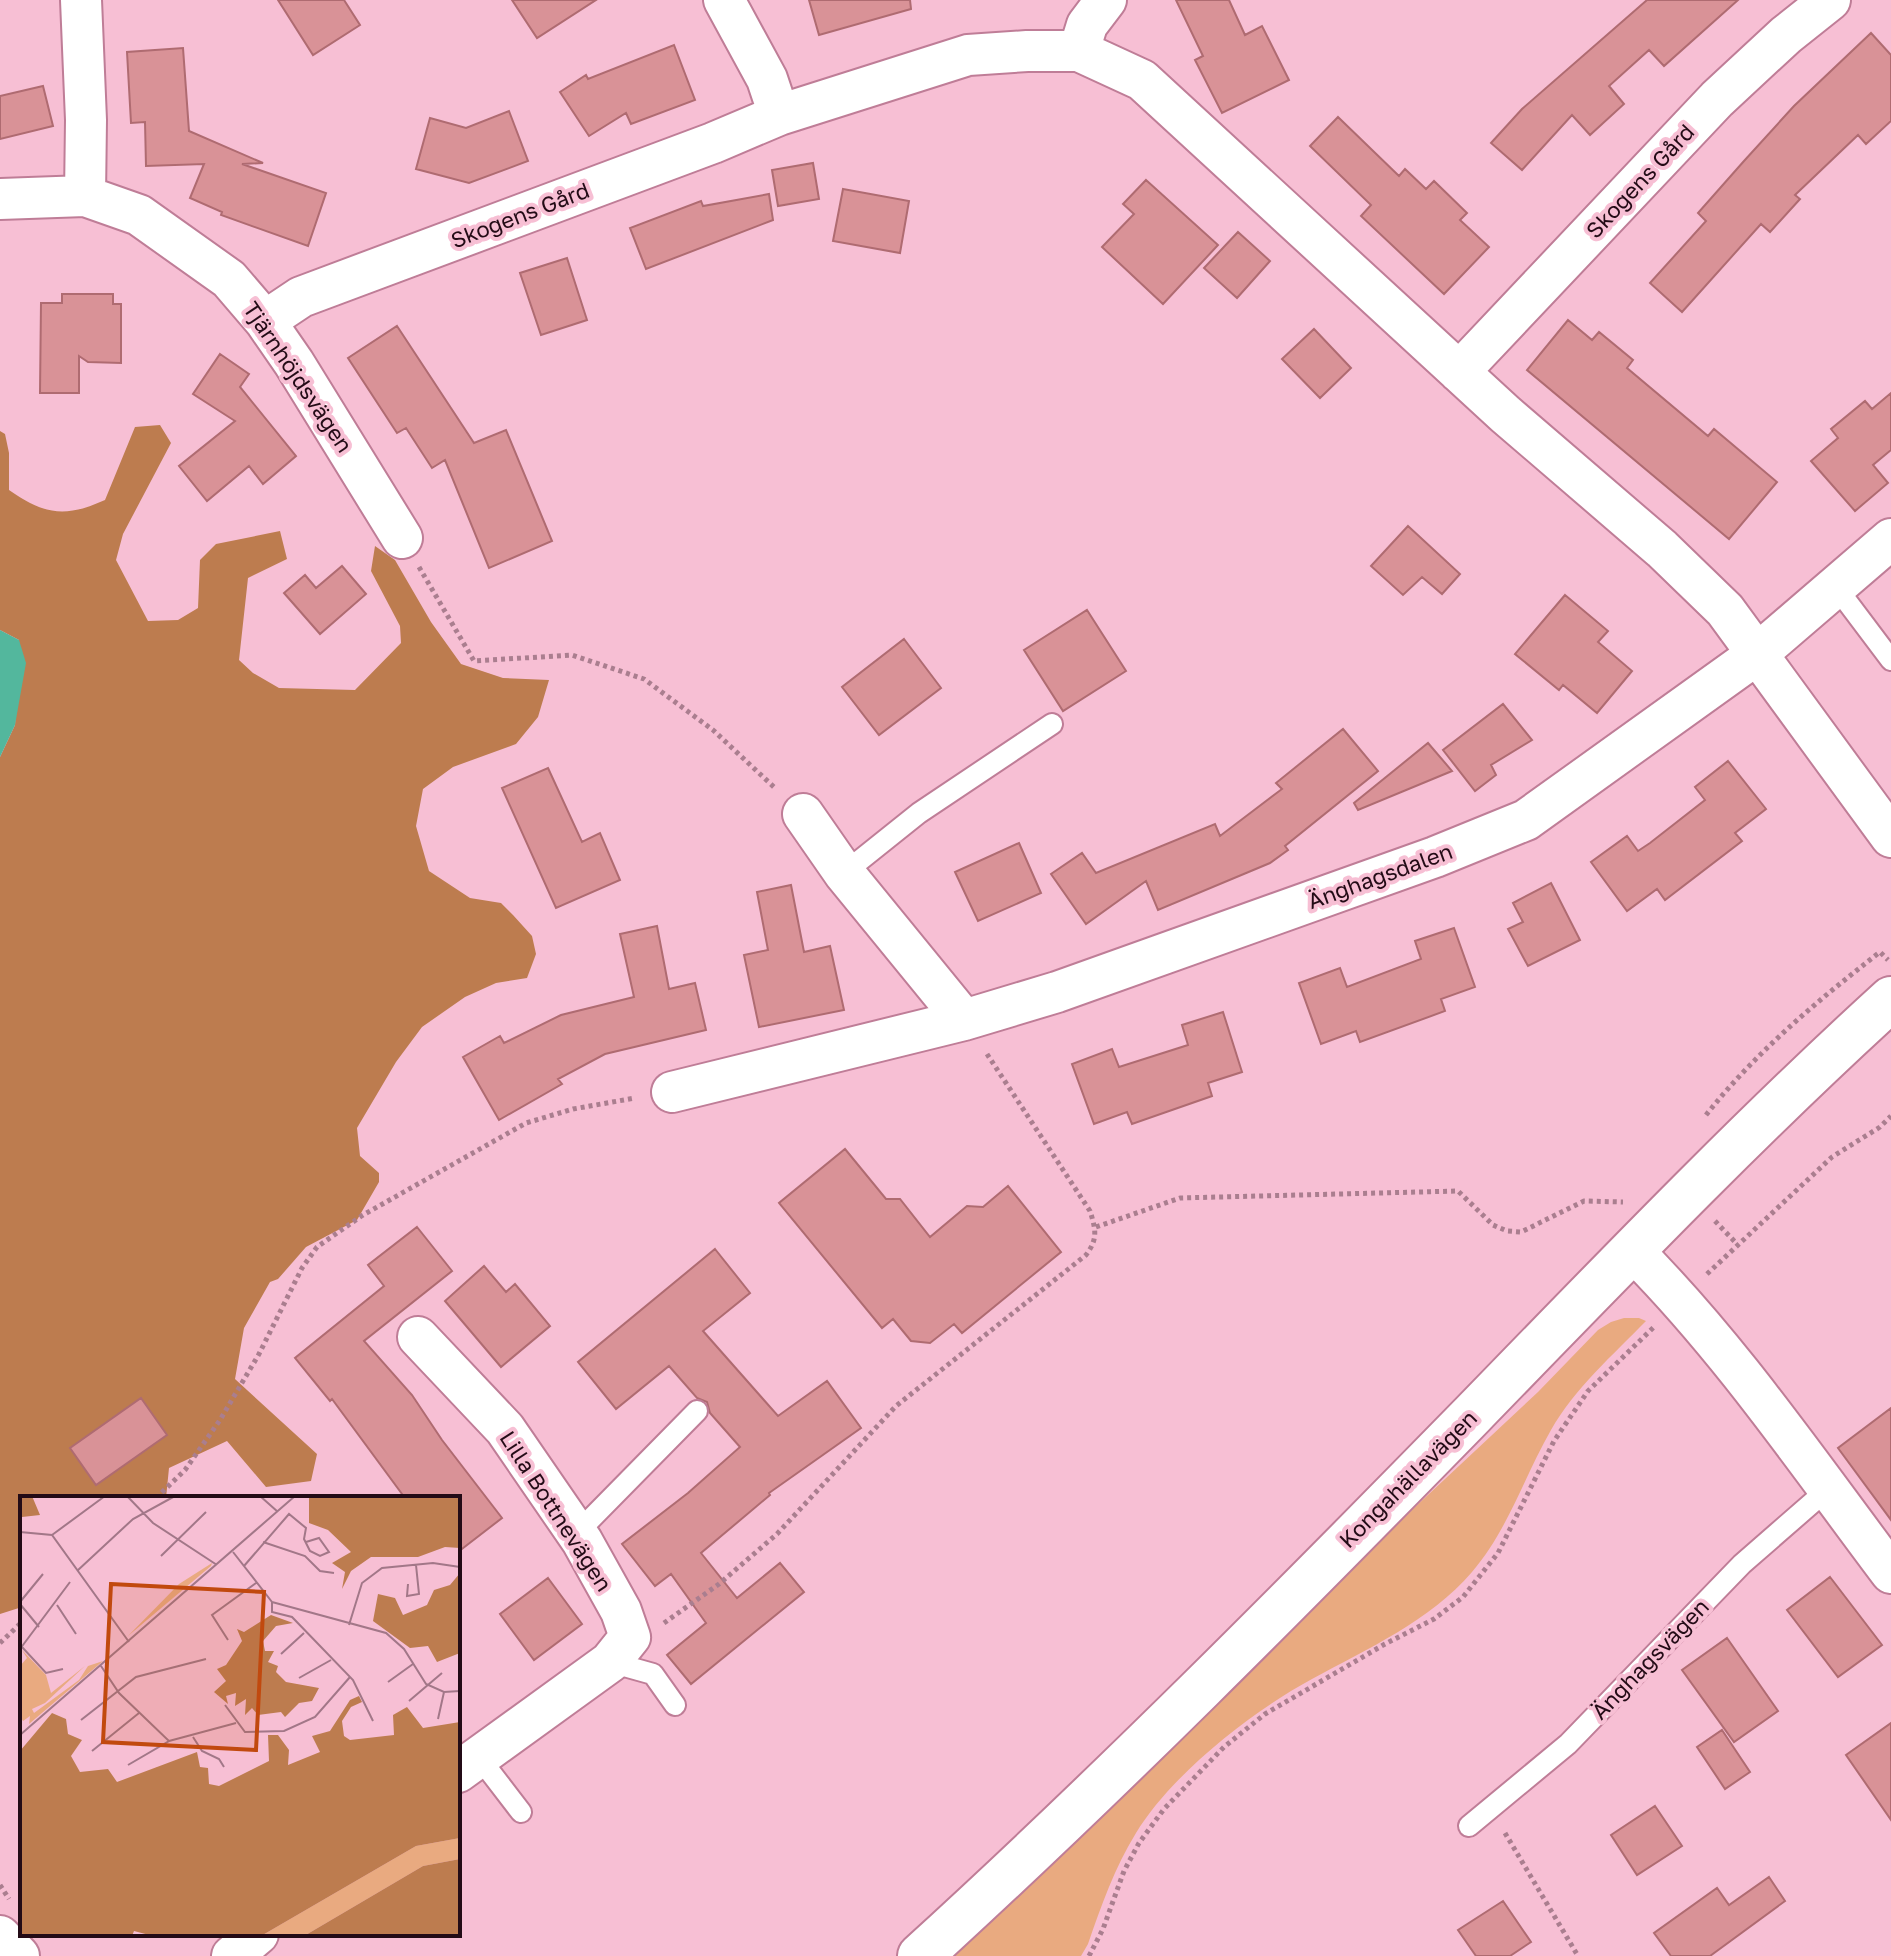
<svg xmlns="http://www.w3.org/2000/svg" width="1891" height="1956" font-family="'Golos Text',sans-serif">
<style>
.green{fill:#e9aa80}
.forest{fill:#bd7c4f}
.water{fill:#53b79d}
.building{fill:#d99297;stroke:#af6b71;stroke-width:2}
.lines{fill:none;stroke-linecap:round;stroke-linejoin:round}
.lane-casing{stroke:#bf7d97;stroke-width:24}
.street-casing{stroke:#bf7d97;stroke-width:44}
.secondary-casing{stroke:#bf7d97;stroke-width:48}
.path{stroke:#aa7e8f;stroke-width:5;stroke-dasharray:4 4;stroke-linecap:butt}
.lane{stroke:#fff;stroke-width:20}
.street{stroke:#fff;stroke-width:40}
.secondary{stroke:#fff;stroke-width:44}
.labels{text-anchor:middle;stroke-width:8;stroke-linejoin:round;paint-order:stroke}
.street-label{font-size:22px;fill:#230b16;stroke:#f7bfd4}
.inset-road{fill:none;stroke:#a27788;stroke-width:2}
.view{fill:#c1490e;fill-opacity:0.15;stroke:#c1490e;stroke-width:4}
.inset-edge{fill:none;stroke:#230b16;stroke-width:4}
</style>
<rect width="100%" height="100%" fill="#f7bfd4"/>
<path class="green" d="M1624,1318H1639L1646,1321C1613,1355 1575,1388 1551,1430C1524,1477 1508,1530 1472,1572C1430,1621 1367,1649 1312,1679C1251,1712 1172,1774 1136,1833C1115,1867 1101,1906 1088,1944L1081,1956H954L1257,1666L1414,1508L1538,1392L1598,1330L1611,1322Z"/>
<path class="forest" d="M160,425L171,443L123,534L116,560L148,621L178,620L198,608L200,560L216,544L280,531L287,559L248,578L239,660L253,673L279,688L355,690L401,643L400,626L371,571L375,546L395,560L431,622L461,664L503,678L549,680L538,717L516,744L453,767L423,789L416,826L429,871L470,898L501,903L513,915L532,936L536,954L527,978L496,983L465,997L422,1027L396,1062L357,1128L360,1156L379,1173V1182L357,1220L306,1247L278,1279L270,1282L244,1328L235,1379L317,1454L311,1481L266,1487L227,1441L169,1468L166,1498H22V1607L0,1614V757L15,725L19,640L0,630V431L5,434L9,453V490C45,515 65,518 105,500L135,427Z"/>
<path class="water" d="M0,630L19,640L26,663L15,725L0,757Z"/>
<path class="building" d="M278,0H344L360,25L313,55Z
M512,0H596L537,38Z
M809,0H910L911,9L819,35Z
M1176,0H1229L1245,35L1262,26L1289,80L1222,113L1195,60L1203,56Z
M1647,0H1738L1664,66L1649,50L1609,86L1624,104L1590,135L1572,115L1522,170L1491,143L1522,109Z
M1871,33L1891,55V121L1866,144L1858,135L1795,195L1800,199L1770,232L1761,224L1682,312L1650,283L1706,221L1698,213L1744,161L1794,106Z
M674,45L695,100L631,124L626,113L589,136L560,92L586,75L588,79Z
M183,48L189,131L263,163L242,164L326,193L308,246L221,215L222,212L190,198L204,164L146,166L145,122L131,123L127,52Z
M43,86L53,126L0,139V96Z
M509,111L528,161L469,183L416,169L430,118L466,128Z
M1338,117L1399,176L1405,169L1426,189L1434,181L1467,213L1460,220L1489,247L1444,294L1361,216L1371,205L1310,146Z
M813,163L819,199L778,206L772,170Z
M1146,180L1218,245L1163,304L1102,247L1134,214L1123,204Z
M843,189L909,201L900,253L833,241Z
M769,194L773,220L646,269L630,228L701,201L703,206Z
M1238,232L1270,261L1237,298L1204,268Z
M567,258L587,320L541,335L520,273Z
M62,294H113V304H121V363L88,362L79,356V393H40L41,303H62Z
M1568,320L1592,340L1599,332L1633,360L1627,368L1708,436L1714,429L1777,482L1729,539L1527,370Z
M397,326L474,443L506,430L552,541L489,568L445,460L432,468L406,428L397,433L348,358Z
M1314,329L1351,368L1320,398L1282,359Z
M220,354L249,374L240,387L296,456L263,484L249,466L207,501L179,466L235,421L193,394Z
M1891,393V450L1873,465L1888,483L1855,511L1811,461L1838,438L1831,429L1865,401L1872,409Z
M1408,526L1460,574L1442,594L1422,577L1403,595L1371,566Z
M342,566L366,594L320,634L284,593L305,575L316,588Z
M1565,595L1608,631L1598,642L1632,671L1597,713L1563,685L1559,690L1515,654Z
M1087,610L1126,671L1063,711L1024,650Z
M904,639L941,688L879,735L842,687Z
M1503,704L1532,740L1491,765L1496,775L1475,791L1443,750Z
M1343,729L1378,771L1285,846L1288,850L1270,863L1158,910L1146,881L1086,924L1051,874L1082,853L1096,873L1215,824L1220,836L1282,789L1276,783Z
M1428,743L1452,771L1358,810L1354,803Z
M1728,761L1766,809L1735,833L1742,841L1665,900L1657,889L1627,911L1591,862L1627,836L1638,851L1650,843L1705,800L1695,787Z
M548,768L582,842L600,833L620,880L556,908L502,788Z
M1019,843L1041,893L978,921L955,872Z
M1551,883L1580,940L1528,966L1508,929L1523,922L1513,903Z
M791,885L804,952L830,946L844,1010L759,1027L744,955L768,950L757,892Z
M657,926L669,989L695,983L706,1030L605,1054L558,1079L562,1084L499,1120L463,1057L500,1036L504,1043L561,1015L634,997L620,934Z
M1454,928L1475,987L1441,999L1445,1011L1360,1042L1356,1031L1321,1044L1299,983L1340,968L1347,987L1421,959L1415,941Z
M1223,1012L1242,1072L1208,1083L1212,1096L1132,1124L1127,1112L1094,1124L1072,1064L1112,1049L1119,1067L1188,1045L1182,1025Z
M845,1149L886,1199H900L930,1237L967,1206L983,1207L1008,1186L1061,1252L962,1333L954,1324L930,1343L911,1341L893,1319L882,1328L779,1203Z
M417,1227L452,1271L364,1341L412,1395L442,1440L502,1518L458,1552V1498H405L332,1399L330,1401L295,1358L384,1286L368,1265Z
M715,1249L750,1293L703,1331L778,1416L827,1381L861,1428L769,1493L770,1495L701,1553L737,1598L780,1563L804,1592L691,1684L667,1655L706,1623L671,1574L655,1586L622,1544L688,1493L740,1447L710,1413L707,1402L697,1398L669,1366L616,1409L578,1362Z
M484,1266L506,1292L515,1284L550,1326L501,1367L445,1301Z
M141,1398L167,1435L96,1485L70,1448Z
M1891,1408V1520L1838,1448Z
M1830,1577L1882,1645L1838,1677L1787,1610Z
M548,1578L582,1624L534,1660L500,1614Z
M1727,1638L1778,1711L1734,1742L1682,1670Z
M1891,1723V1820L1846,1755Z
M1722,1730L1750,1772L1725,1789L1697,1747Z
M1655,1806L1682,1846L1637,1875L1611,1835Z
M1769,1877L1785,1901L1710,1956H1671L1654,1933L1717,1888L1729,1905Z
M1503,1901L1531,1942L1510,1956H1476L1458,1930Z"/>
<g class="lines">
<g class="lane-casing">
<path id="lane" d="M1836,587L1891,660
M844,873L919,813L1052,724
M577,1533L697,1411
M610,1662L653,1674L675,1705
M478,1756L521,1812
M1469,1826L1568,1744L1742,1564L1828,1489"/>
</g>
<g class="street-casing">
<path id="street" d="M81,0L86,120L85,196
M724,0L767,79L779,115
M1106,0L1087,25L1079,51L1142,80L1505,414L1662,549L1725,610L1891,837
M0,199L85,196L139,215L229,279L265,321L294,363L402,538
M265,321L301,297L713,143L779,115L968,55L1027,51H1079
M1459,372L1717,99L1786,35L1830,0
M803,814L844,873L964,1020
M672,1092L964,1020L1057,992L1435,857L1526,820L1756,655L1891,539
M1632,1250C1729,1347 1808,1463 1891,1573
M418,1337L505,1429L582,1541L621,1611L630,1637L610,1662L458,1772
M0,1936L19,1956
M232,1956L258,1934"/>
</g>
<g class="secondary-casing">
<path id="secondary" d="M920,1956C1111,1782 1293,1598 1473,1414C1610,1273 1746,1131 1891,999"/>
</g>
<path class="path" d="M419,567L474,661L572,655L644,679L713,730L776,789
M1706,1115C1756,1052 1817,1001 1880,952L1888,960
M1715,1221L1737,1244
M1096,1227L1180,1198L1458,1191L1493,1225L1507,1231L1521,1232L1584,1201L1623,1202
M1707,1274L1832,1157L1880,1127L1891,1116
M156,1498L185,1470L220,1420L259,1354L302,1268L317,1247L363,1215L526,1123L573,1109L635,1098
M664,1623L719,1584L777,1534L896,1406L1086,1255C1098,1239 1096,1230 1090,1211L987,1054
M0,1643L22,1622
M1505,1833L1578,1956
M0,1885L9,1899
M1089,1956L1103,1929L1124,1871L1139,1843L1164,1809L1224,1747L1265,1714L1385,1644L1434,1619L1463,1597L1498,1553L1554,1441L1588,1391L1655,1326"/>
<use href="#lane" class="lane"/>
<use href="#street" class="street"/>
<use href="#secondary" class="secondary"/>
</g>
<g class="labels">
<g class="street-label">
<text transform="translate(1640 181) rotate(-47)" y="8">Skogens Gård</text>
<text transform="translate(520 215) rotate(-21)" y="8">Skogens Gård</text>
<text transform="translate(298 377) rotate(56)" y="8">Tjärnhöjdsvägen</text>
<text transform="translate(1380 876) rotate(-20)" y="8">Änghagsdalen</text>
<text transform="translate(1408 1479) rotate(-45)" y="8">Kongahällavägen</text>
<text transform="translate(556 1511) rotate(57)" y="8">Lilla Bottnevägen</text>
<text transform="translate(1650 1659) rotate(-46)" y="8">Änghagsvägen</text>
</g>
</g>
<g transform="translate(20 1496)">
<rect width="440" height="440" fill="#f7bfd4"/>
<path d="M192,67L191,70L108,140L159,88ZM2,154L26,179L31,197L65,170L25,207L12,213L14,217L59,184L68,170L83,165L9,228L10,220L3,225L0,220V170L7,162ZM440,342V363L403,370L284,440H241L396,350Z" fill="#e9aa80"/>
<path d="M0,0H12L20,19L2,21ZM289,0H440V52L425,51L398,61H351L331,75L322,93L325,76L312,67L331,56L308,34L289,27ZM440,77V157L417,166L408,150L390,152L353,125L358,98L375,102L383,119L407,109L414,94L430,89ZM251,119L273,127L256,130L243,145L245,155H254L248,166L258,170L256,176L266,186L299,192L292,205L279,207L265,221L261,216L238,219L232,212L225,219L226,203L215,210L216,197L206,200L208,208L194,196L206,185L197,173L206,169L222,145L217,133L224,136ZM339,200L342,206L331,211L322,225L324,240L330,244L374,239L373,219L387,211L403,232L440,226V342L396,350L241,440H133L114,435L112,440H0V255L32,217L46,223L48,238L62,244L51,260L60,276L88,273L97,286L177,256L180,271L188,272L189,288L199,290L249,265L248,239H258L269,254L268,269L300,256L292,240L310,235L330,204ZM440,363V440H284L403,370Z" fill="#bd7c4f"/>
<path class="inset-road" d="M107,0L133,27L197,69M240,0L258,16M0,36L32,39L109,146M32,39L85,0M243,46L285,60L300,75L314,77M213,56L252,106V116L272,121L333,184L353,225M141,60L186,16M224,70L269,18L286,32L284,43L290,55L300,60L309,56L299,42L286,46M57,75L113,23L155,0M388,88L387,100L399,98L396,69M0,106L23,78M252,106L366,137L384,153L406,188L424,196L440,195M0,108L19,131M37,109L56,138M329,129L342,87L362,72L413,67L440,71M208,144L192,119L236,87M2,151L26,177L43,173M0,153L50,86M261,158L284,137M81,170L99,197L149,245L108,269M279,182L311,164M368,186L393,168M389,205L422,177M205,209L225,236L264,235L295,221L330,181M418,223L424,196M61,224L116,181L186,163M0,239L275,0M173,241L182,255L199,263L204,271M149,245L216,227M72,255L119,217"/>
<path class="view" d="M91,88L244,96L236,254L83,246Z"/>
<rect width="440" height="440" class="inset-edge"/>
</g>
</svg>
